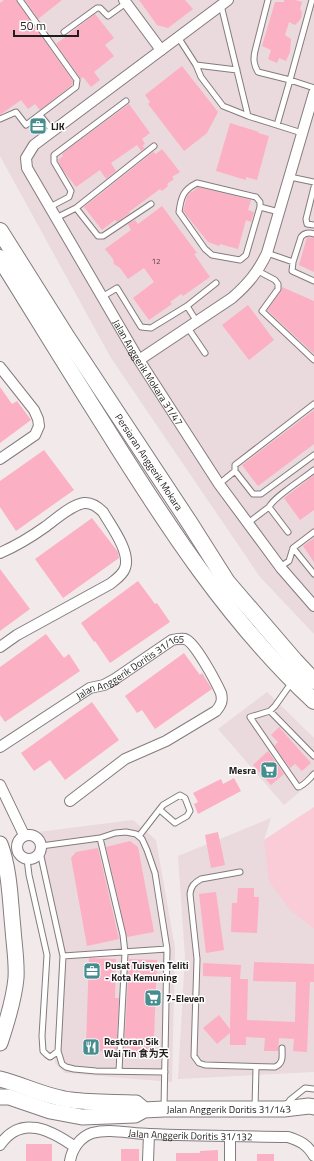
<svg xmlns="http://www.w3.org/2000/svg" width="314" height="1161" font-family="'Titillium Web','Noto Sans SC',sans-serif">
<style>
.built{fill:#ead9dd}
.green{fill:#f9ccd7}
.building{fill:#fcb0c4}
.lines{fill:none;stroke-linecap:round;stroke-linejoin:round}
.lane-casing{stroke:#837c7d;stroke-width:7}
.street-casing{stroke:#837c7d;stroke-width:12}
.secondary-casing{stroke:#837c7d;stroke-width:17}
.primary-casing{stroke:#837c7d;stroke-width:18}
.lane{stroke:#fff;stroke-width:5}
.street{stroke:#fff;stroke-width:10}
.secondary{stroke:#fff;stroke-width:15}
.primary{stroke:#fff;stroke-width:16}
.labels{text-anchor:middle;stroke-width:3;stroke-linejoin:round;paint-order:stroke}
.number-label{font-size:8px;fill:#574247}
.poi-label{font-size:10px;font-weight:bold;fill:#201d1d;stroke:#fff;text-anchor:start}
.street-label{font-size:10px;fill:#201d1d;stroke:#fff}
</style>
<rect width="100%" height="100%" fill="#f2e9eb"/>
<path class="built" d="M0,0H314V634L260,577L111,358L0,156Z
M267,692L314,738V780L284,805L218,729Z
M271,818L264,840L291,911L314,929V1072L178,1079L185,957L178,856Z
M133,820L156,840L175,948L172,1082L65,1073L55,1063L59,958L38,832Z"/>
<path class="green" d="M314,807V929L291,911L269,881L264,840Z"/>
<path class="building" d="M4,0H16L73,81L72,85L40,110L35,104L28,109L21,100L0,115V3Z
M25,0H62L38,19Z
M139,0H185L193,9L168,28L157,25Z
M284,0H295L302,2L300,9L302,12L301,18L299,21L295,25L289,22L285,35L291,39L290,52L286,61L279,58L277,63L268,59L271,50L262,46L275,2H284Z
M95,14L114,38L105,45L114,56L94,72L100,80L91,87L83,77L81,79L56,44Z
M182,66L218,112L207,133L184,151L148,104L150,102L145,95Z
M129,104L150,133L142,139L145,144L142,146L145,148L141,151L137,145L111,163L116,171L106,179L100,170L76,187L62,169L58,160L63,156L62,154L64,152Z
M230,123L259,132L258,133L269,136L257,180L246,177V180L216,171Z
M162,149L180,172L172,177L174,179L167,184L168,186L162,191L160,189L129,212L130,213L117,222L115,220L102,230L84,207L153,152L156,154Z
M198,187L251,200L248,210L254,212L251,222L246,220L238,249L220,244L219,246L208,242L183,211L187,196L191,192H192Z
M162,206L197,253L194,254L210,277L183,296L181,294L170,302L172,304L149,320L133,298L154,282L144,268L128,279L120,268L114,264L113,259L105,249L131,230L128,224L135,220L138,224Z
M307,237L314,238V272L299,265Z
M282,287L314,301V354L267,310L281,291Z
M248,305L274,340L249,360L222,325Z
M0,387L12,404L17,401L31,420L0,443Z
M314,410V444L258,486L242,465Z
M44,450L74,490L16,531L0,507V481Z
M314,475V510L300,520L284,498Z
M92,518L118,552L119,558L63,598L35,559Z
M314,538V562L303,546Z
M0,569L30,609L0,631Z
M138,581L155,604L157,603L170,622L110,663L95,641L94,642L81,623Z
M46,634L64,658L69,654L80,671L5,722L0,715V667Z
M184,653L200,675L202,673L212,689L155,729L142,710L137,713L125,696Z
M92,702L119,740L65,780L50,760L34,771L21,753Z
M279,727L311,763L302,771L295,764L290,768L274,746L278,742L271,735Z
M268,751L284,774L271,785L253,765Z
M234,778L241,791L198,814L194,804L198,802L193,793L221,779L223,784Z
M218,832L225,865L211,868L205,835Z
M130,841L138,847L154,932L127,937L106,847Z
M98,848L119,939L87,946L71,858L76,852Z
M238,888H254V897H259L257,933L231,932L232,903H237Z
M216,892L224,950L206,953L199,894Z
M89,958L116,959L115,998H119L116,1053L91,1050L86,1045Z
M129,959L157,960L154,1038L153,1048L148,1054L124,1053Z
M254,962L314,964V982H310L307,1052L293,1051L294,1039L279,1038L278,1051H264L265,1038L246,1037V1045H230V1033L217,1044L203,1028L219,1015L230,1029L231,977L203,976V963L241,965L240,979H248L247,1020L295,1022L296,982L253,981Z
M26,1144H52V1161H26Z
M121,1149H139V1161H121Z
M218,1150V1161H176V1153H200V1151Z
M257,1154H274V1161H257Z"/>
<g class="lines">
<g class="lane-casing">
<path id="lane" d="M268,0L255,51C253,60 254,65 258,72L290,80L312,0
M221,5L248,116
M64,32L97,8H100L108,16L126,3
M178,37L196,65L237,70
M196,65L201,77L223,106L248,116L302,133
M40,115L52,130
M0,119L16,112L26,125L76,87L77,80L20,0
M277,125L290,80L314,88
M290,177L314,182
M197,183L256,197L260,202V207L246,255L240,260L212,255L205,249L179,212C181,197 183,190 197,183Z
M314,187L306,219L307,224L314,225
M50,207L69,197L71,191L54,162V155L126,101
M260,207L279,212
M76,208L154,146
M56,218L76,208L98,236H103L151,204
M314,234C309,232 304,233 301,237L293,262L292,271L314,281
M267,253L293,262
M258,271L275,280L278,284V289L262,311L314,360
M102,297L117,288L141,327L151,328L187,306L197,322
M187,306L216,283
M188,328L205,353
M235,471V465L314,404
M219,484L235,471L253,494H261L314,455
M248,523L269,507
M288,532L269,507C275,496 303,479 314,470
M293,548L314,574
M280,567L289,561L293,548L314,532
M292,682L275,706L270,711L250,717L298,787C304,786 309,779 314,774
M270,711L314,756
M139,836L163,805L180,795L185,798L190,811L187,816L175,823L160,810
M100,838L123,935L125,953L119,1071
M41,846L100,838L115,833L126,832L136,834L142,839L147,850L155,873L167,949L164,1108
M40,852L63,956L58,1051L62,1064L66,1067L74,1069L96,1071L165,1072
M27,859L29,875L47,955L42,1036L43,1051L47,1055L50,1057L53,1055L58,1051
M240,872L201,879C194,883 191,886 190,894L197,959L194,1056L199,1063L205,1065L275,1067C284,1063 282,1056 282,1048
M63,956L167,949
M286,1106L290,1100L305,1088L314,1089
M255,1108L256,1067"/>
</g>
<g class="street-casing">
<g id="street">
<path d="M124,0L161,50"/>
<path id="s1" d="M228,0L34,145L26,158L27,168L139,360L219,484L281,568L314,606"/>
<path d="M139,360L232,298C248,284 258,272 267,253L314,93"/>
<path d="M0,367L34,410L38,419L39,426L35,435L0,459"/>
<path d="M0,553C16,546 31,537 45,527C56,519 71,505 84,503C92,502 98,507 103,512C111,526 131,552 125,568C123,575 115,580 110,584L17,635L0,647"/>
<path id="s2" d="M0,747L90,688L104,685L115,679L172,640C176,639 180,638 185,639C195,642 216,682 221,693C223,701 221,705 216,711L166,741L125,759L70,801"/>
<path d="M0,785L24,835"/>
<circle cx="29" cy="847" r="12"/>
<path d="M0,1145C21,1114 51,1130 75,1147"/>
<path id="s3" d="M70,1161C72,1149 80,1137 92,1133C110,1128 131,1134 150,1134C196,1136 242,1136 288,1137C300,1141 307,1144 314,1156"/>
<path d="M148,1161L149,1134"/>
<path d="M230,1161V1136"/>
</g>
</g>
<g class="secondary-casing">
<g id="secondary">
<path d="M0,844C10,871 10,900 13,929C14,944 17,962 16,978C14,1000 7,1022 0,1043"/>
<path d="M0,1079C24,1085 46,1097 71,1100C92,1103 115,1102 136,1103L144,1110"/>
<path id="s4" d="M0,1097H9L50,1111L82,1117L135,1115L144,1110L164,1109H284L309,1106L314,1107"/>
</g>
</g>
<g class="primary-casing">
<g id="primary">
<path id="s5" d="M0,231L68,339L189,522L227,582L295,661L314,681"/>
<path d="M0,258C35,314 69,370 104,425C165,523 229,622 314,701"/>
</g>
</g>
<use href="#lane" class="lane"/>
<use href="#street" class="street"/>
<use href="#secondary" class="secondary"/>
<use href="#primary" class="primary"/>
</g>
<defs>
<g id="office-square" transform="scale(0.9)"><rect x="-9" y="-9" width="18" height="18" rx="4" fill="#458d8e" stroke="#fff"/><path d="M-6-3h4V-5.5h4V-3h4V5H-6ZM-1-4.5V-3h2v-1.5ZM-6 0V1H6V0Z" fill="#fff"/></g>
<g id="supermarket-square" transform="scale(0.9)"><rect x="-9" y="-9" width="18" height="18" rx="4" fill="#458d8e" stroke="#fff"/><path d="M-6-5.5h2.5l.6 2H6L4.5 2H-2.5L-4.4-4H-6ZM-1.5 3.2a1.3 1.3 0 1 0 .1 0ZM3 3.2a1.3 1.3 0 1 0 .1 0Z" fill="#fff"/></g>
<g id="restaurant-square" transform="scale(0.9)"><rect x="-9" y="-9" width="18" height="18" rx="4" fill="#458d8e" stroke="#fff"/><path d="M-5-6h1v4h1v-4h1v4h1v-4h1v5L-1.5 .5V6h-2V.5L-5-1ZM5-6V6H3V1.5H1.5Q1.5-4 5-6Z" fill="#fff"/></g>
</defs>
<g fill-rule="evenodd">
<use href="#office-square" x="38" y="126"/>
<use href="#supermarket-square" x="269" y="770"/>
<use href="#office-square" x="92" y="971"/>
<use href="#supermarket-square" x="153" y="998"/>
<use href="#restaurant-square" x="91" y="1047"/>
</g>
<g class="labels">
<g class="number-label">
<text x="156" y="264">12</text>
</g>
<g class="poi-label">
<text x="51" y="130">LJK</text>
<text x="256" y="774" text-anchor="end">Mesra</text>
<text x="105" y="969">Pusat Tuisyen Teliti<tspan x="105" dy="12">- Kota Kemuning</tspan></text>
<text x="166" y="1002">7-Eleven</text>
<text x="104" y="1045">Restoran Sik<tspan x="104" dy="12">Wai Tin 食为天</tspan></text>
</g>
<g class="street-label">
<text dy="4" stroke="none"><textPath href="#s1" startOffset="505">Jalan Anggerik Mokara 31/47</textPath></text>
<text dy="4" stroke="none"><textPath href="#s5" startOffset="275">Persiaran Anggerik Mokara</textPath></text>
<text dy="4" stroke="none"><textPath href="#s2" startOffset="154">Jalan Anggerik Doritis 31/165</textPath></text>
<text dy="4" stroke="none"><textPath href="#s4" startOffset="233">Jalan Anggerik Doritis 31/143</textPath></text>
<text dy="4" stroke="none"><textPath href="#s3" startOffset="136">Jalan Anggerik Doritis 31/132</textPath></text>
</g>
</g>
<path d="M14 30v6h64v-6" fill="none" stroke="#201d1d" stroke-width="2"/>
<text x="20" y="30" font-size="12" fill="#201d1d" stroke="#ffffff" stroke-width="3" paint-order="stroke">50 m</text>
</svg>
